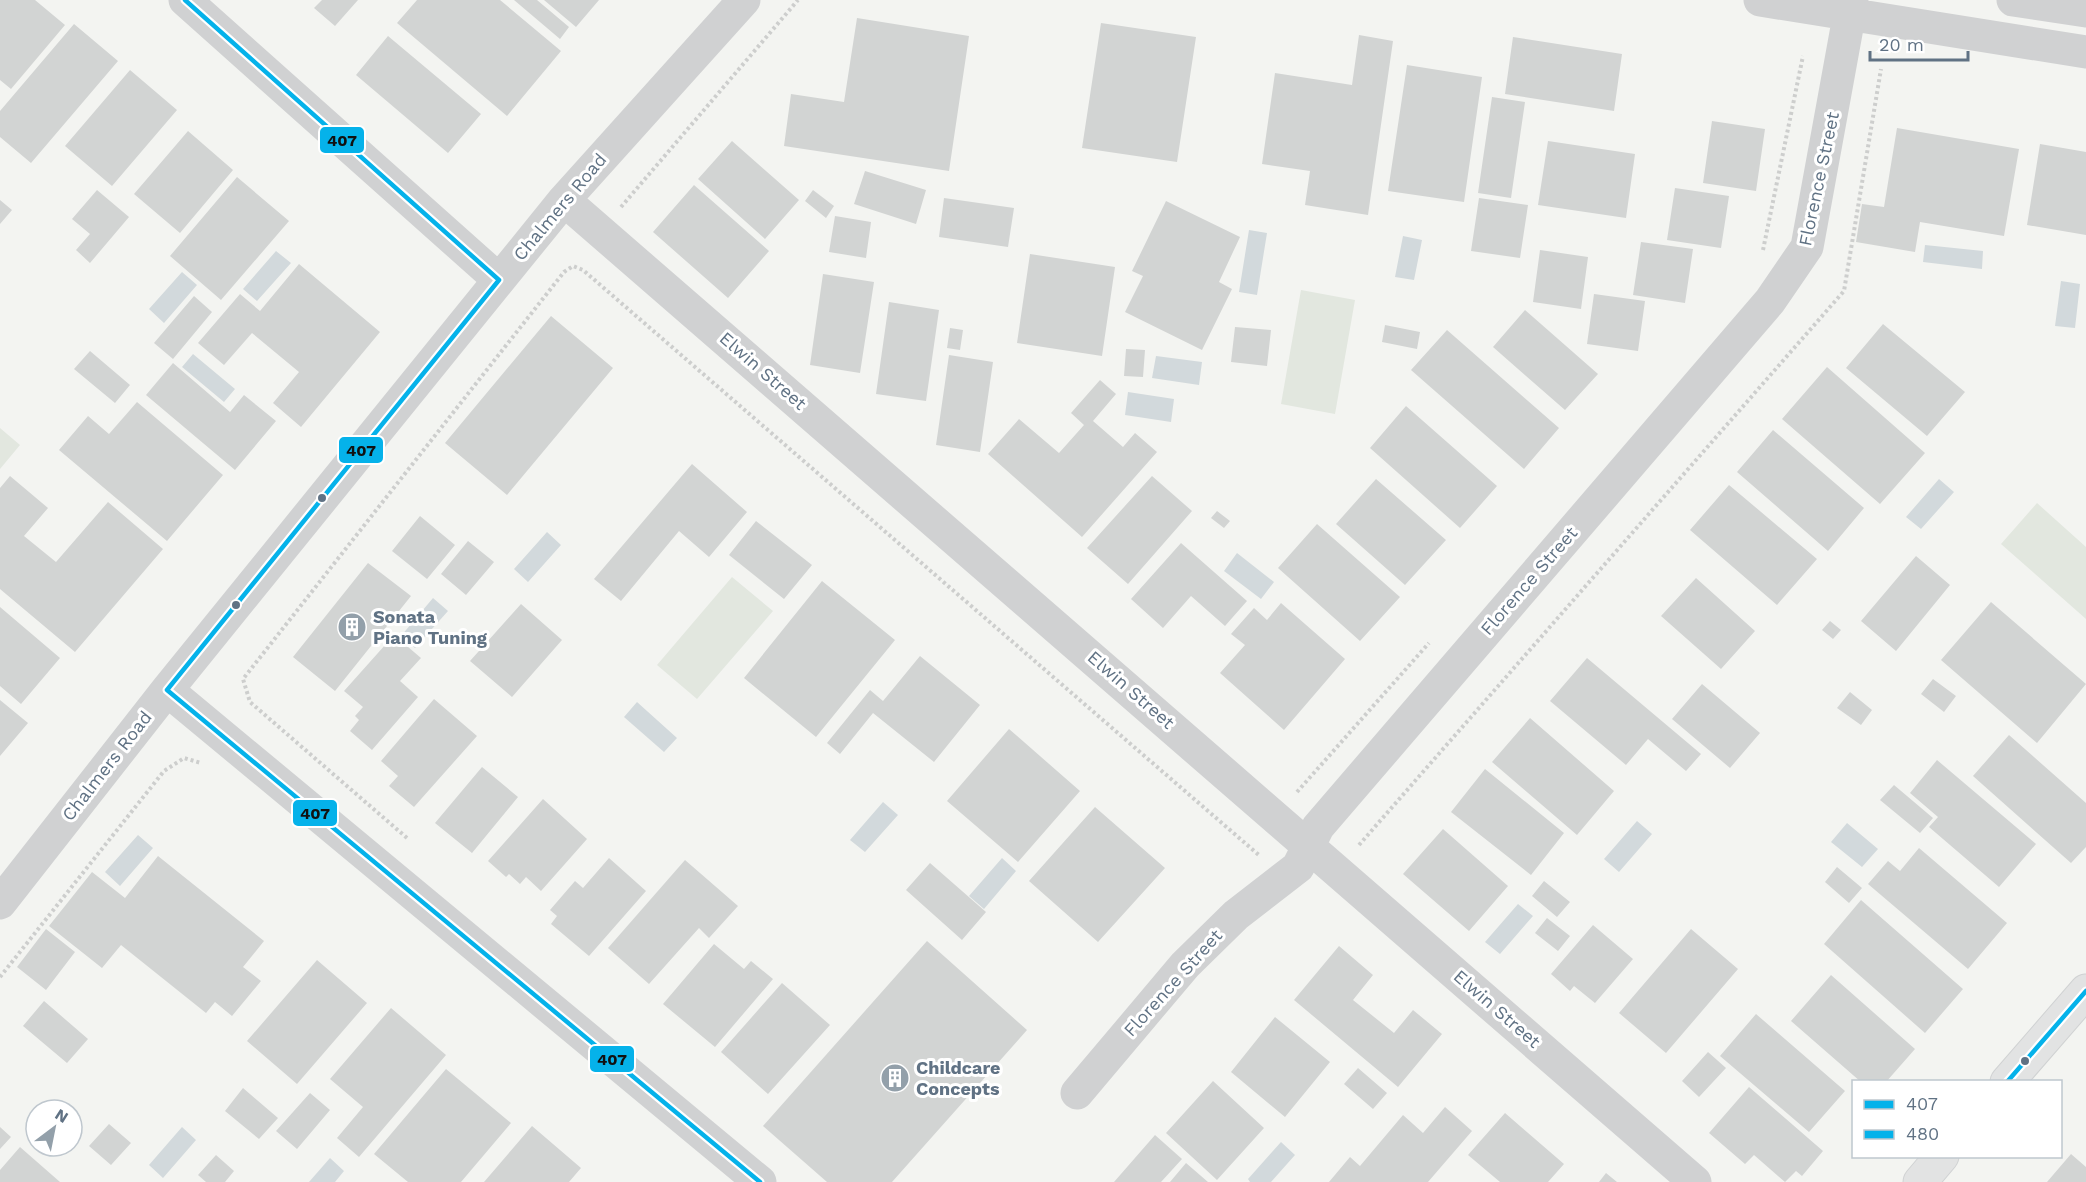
<svg xmlns="http://www.w3.org/2000/svg" width="2086" height="1182" font-family="'Work Sans',sans-serif">
<style>
.green{fill:#e2e7df}
.water{fill:#d2d9dc}
.building{fill:#d2d4d3}
.lines{fill:none;stroke-linecap:round;stroke-linejoin:round}
.major-casing{stroke:#d0d2d3;stroke-width:35}
.path{stroke:#cdcecd;stroke-width:4;stroke-dasharray:3 3;stroke-linecap:butt}
.minor{stroke:#d0d1d2;stroke-width:33}
.major{stroke:#e2e3e3;stroke-width:33}
.bus-1-casing{stroke:#fff;stroke-width:9}
.bus-2-casing{stroke:#fff;stroke-width:9}
.bus-1{stroke:#05b2ea;stroke-width:4.5}
.bus-2{stroke:#05b2ea;stroke-width:4.5}
.bus-dot{fill:#607284;stroke:#fff;stroke-width:2}
.labels{text-anchor:middle;stroke-width:6;stroke-linejoin:round;paint-order:stroke}
.street-label{font-size:18px;fill:#607284;stroke:#fff}
.poi-label{font-size:18px;font-weight:bold;fill:#607284;stroke:#fff;text-anchor:start}
.line-badge{stroke:#fff;stroke-width:2}
.pale-badge-label{font-size:16px;text-anchor:middle;font-weight:bold;fill:#111}
</style>
<rect width="100%" height="100%" fill="#f3f4f1"/>
<path class="green" d="M1301,290L1355,300L1335,414L1281,404Z
M0,428L20,445L0,469Z
M2037,503L2086,547V619L2001,544Z
M732,577L773,611L697,699L657,665Z"/>
<path class="water" d="M1249,230L1267,233L1257,295L1239,292Z
M1403,236L1422,240L1414,280L1395,277Z
M1925,245L1983,251L1982,269L1923,262Z
M276,251L291,263L257,301L243,289Z
M182,272L197,285L164,323L149,309Z
M2061,281L2080,284L2075,328L2055,326Z
M193,354L235,389L224,402L182,367Z
M1156,356L1202,362L1199,385L1152,378Z
M1128,392L1174,399L1171,422L1125,415Z
M1939,479L1954,492L1921,529L1906,517Z
M547,532L561,545L528,582L514,569Z
M1237,553L1274,582L1261,599L1224,571Z
M433,598L448,611L415,648L401,636Z
M637,702L677,738L664,752L624,717Z
M883,802L898,815L865,852L850,840Z
M1637,821L1652,834L1619,872L1604,859Z
M1847,823L1878,849L1862,867L1831,842Z
M138,835L153,848L120,886L105,872Z
M1002,858L1016,871L984,909L969,896Z
M1518,904L1533,916L1500,954L1485,942Z
M182,1127L196,1140L163,1178L149,1165Z
M1281,1142L1295,1155L1271,1182H1250L1248,1179Z
M330,1158L344,1171L335,1182H309Z"/>
<path class="building" d="M0,0H35L65,25L11,89L0,80Z
M322,0H358L335,26L314,8Z
M417,0H500L561,51L507,116L397,23Z
M514,0H537L569,27L560,39Z
M544,0H599L576,27Z
M857,18L969,36L949,171L784,146L791,94L844,102Z
M1101,23L1196,37L1177,162L1082,148Z
M74,24L118,61L31,163L0,137V111Z
M1359,35L1393,41L1368,215L1305,205L1310,171L1262,164L1275,73L1352,85Z
M388,36L481,114L448,153L356,75Z
M1513,37L1622,54L1614,111L1505,94Z
M1407,65L1482,77L1464,202L1388,191Z
M130,70L177,110L112,186L65,146Z
M1492,97L1525,102L1511,198L1478,193Z
M1712,121L1765,129L1756,191L1703,183Z
M1897,128L2019,149L2004,236L1920,222L1915,252L1856,242L1862,204L1884,207Z
M188,131L233,170L180,233L134,194Z
M732,141L799,200L765,239L698,179Z
M1548,141L1635,154L1626,218L1538,205Z
M2040,144L2086,152V235L2027,225Z
M865,171L926,190L916,224L854,204Z
M237,177L289,221L221,300L170,256Z
M694,185L769,251L728,298L653,232Z
M1675,188L1729,196L1721,248L1667,240Z
M97,190L129,217L90,263L76,250L90,234L72,219Z
M813,190L834,206L826,218L805,201Z
M944,198L1014,208L1008,247L939,237Z
M1479,198L1528,205L1520,258L1471,251Z
M0,200L12,210L0,224Z
M1166,201L1240,237L1219,282L1232,289L1202,350L1125,312L1143,276L1132,271Z
M835,216L871,222L866,258L829,252Z
M1641,242L1693,249L1685,303L1633,295Z
M1540,250L1588,257L1581,309L1533,302Z
M1030,254L1115,267L1102,356L1017,343Z
M299,264L380,332L301,427L273,403L299,372L252,333L224,365L198,343L240,294L260,311Z
M823,274L874,282L860,373L810,365Z
M1594,294L1645,301L1638,351L1587,344Z
M194,296L212,312L173,359L154,343Z
M889,302L939,310L926,401L876,394Z
M1525,310L1598,374L1565,410L1493,347Z
M551,316L613,368L507,495L445,443Z
M1883,324L1965,392L1927,436L1846,368Z
M1385,325L1420,332L1417,349L1382,342Z
M1235,327L1271,330L1267,366L1231,362Z
M950,328L963,330L960,350L947,348Z
M1447,330L1559,428L1524,469L1411,370Z
M1126,349L1145,350L1143,377L1124,376Z
M90,351L130,385L115,403L74,369Z
M949,355L993,362L980,452L936,445Z
M173,363L230,412L244,395L276,421L235,470L146,395Z
M1827,367L1925,453L1880,504L1782,419Z
M1100,380L1116,394L1093,421L1123,447L1135,433L1157,452L1082,537L988,454L1019,419L1059,453L1084,425L1071,413Z
M137,402L223,475L167,541L59,450L88,416L109,434Z
M1406,406L1497,486L1460,528L1370,448Z
M1773,430L1864,508L1828,551L1737,472Z
M692,464L747,512L709,557L679,531L621,601L594,579Z
M10,476L48,508L24,536L56,562L108,502L163,549L75,652L0,589V488Z
M1152,476L1192,511L1128,584L1087,548Z
M1376,479L1446,540L1405,585L1336,524Z
M1729,485L1817,559L1777,605L1690,530Z
M1217,511L1230,521L1224,528L1211,518Z
M420,516L455,545L427,579L392,551Z
M756,521L812,565L784,599L729,555Z
M1317,524L1400,597L1360,641L1278,568Z
M468,541L494,562L466,595L441,574Z
M1181,543L1247,601L1225,626L1191,596L1163,628L1131,599Z
M1916,556L1950,585L1896,651L1861,621Z
M368,563L411,596L335,691L293,657Z
M1696,578L1755,631L1721,669L1661,616Z
M822,581L895,640L816,737L744,678Z
M1991,602L2086,684L2037,743L1941,660Z
M1281,603L1345,659L1284,730L1220,673L1245,645L1231,634L1254,608L1267,620Z
M521,604L562,640L512,697L470,661Z
M0,607L60,658L21,704L0,686Z
M1830,621L1841,630L1833,639L1822,630Z
M394,635L421,658L400,681L418,697L372,750L350,731L359,720L355,716L363,707L344,691Z
M920,656L980,705L934,762L873,713L840,754L827,743L870,690L883,701Z
M1587,658L1701,754L1686,771L1648,739L1626,765L1550,701Z
M1933,679L1956,696L1944,712L1921,694Z
M1702,684L1760,733L1730,768L1672,719Z
M1850,692L1872,710L1861,725L1837,708Z
M434,699L477,736L414,807L389,786L398,776L381,761Z
M0,700L28,723L0,756Z
M1530,718L1614,791L1577,835L1492,762Z
M1009,729L1080,791L1018,862L947,801Z
M2009,735L2086,803V847L2071,863L1973,776Z
M1937,760L2036,844L1999,887L1929,827L1938,817L1910,793Z
M482,767L518,797L472,853L435,823Z
M1485,769L1564,833L1531,875L1451,812Z
M1894,785L1933,818L1920,833L1880,800Z
M543,799L587,839L541,891L526,877L520,884L509,874L506,877L488,861Z
M1095,807L1165,868L1098,942L1029,881Z
M1443,829L1508,886L1469,931L1403,874Z
M1919,848L2007,923L1968,969L1868,884L1888,861L1900,871Z
M158,856L264,941L243,967L261,981L232,1016L215,1002L206,1013L121,945L102,968L49,926L92,872L125,898Z
M609,858L646,891L589,956L551,924L557,916L550,910L575,881L583,888Z
M685,860L738,906L709,938L699,928L649,984L608,948Z
M930,863L986,912L962,940L906,890Z
M1837,867L1862,888L1849,903L1825,882Z
M1544,881L1570,902L1557,917L1532,896Z
M1861,900L1963,989L1925,1033L1824,944Z
M1547,918L1570,936L1558,951L1535,933Z
M1593,925L1633,959L1595,1003L1574,986L1570,991L1551,974Z
M46,929L75,952L46,990L17,967Z
M1691,929L1738,969L1666,1053L1619,1013Z
M927,941L1027,1030L892,1182H827L763,1126Z
M714,944L744,969L751,961L773,979L715,1047L663,1004Z
M1339,946L1373,975L1353,1000L1394,1033L1413,1010L1442,1034L1398,1087L1294,1000Z
M317,960L367,1003L297,1084L247,1041Z
M1831,975L1915,1049L1886,1082H1861L1791,1021Z
M782,983L830,1025L768,1094L721,1052Z
M44,1001L88,1039L67,1063L23,1026Z
M391,1008L446,1055L359,1157L337,1138L363,1107L330,1079Z
M1756,1014L1845,1091L1809,1132L1720,1056Z
M1275,1017L1330,1062L1285,1117L1231,1072Z
M1708,1052L1726,1068L1699,1097L1682,1081Z
M1358,1068L1387,1093L1373,1109L1344,1084Z
M446,1069L511,1123L461,1182H408L374,1154Z
M1213,1081L1264,1128L1217,1180L1166,1133Z
M1749,1087L1823,1151L1802,1176L1796,1171L1785,1182L1754,1155L1745,1164L1709,1133Z
M243,1088L278,1118L259,1139L225,1111Z
M310,1093L330,1110L297,1149L276,1131Z
M1445,1107L1472,1131L1428,1182H1329L1350,1157L1360,1166L1403,1115L1423,1133Z
M1505,1113L1564,1164L1548,1182H1500L1468,1155Z
M109,1124L131,1143L111,1165L89,1146Z
M532,1126L581,1168L569,1182H484Z
M0,1127L11,1137L0,1149Z
M1155,1135L1182,1159L1161,1182H1114Z
M20,1147L60,1182H0V1170Z
M2071,1154L2086,1167V1182H2047Z
M216,1155L234,1171L225,1182H206L198,1175Z
M1186,1163L1208,1182H1170Z
M1606,1173L1617,1182H1599Z"/>
<g class="lines">
<g class="major-casing">
<path id="major" d="M2007,1082L2086,991
M1920,1182L1942,1156"/>
</g>
<path class="path" d="M621,207L798,0
M1763,250L1803,56
M1297,792L1429,643
M407,838L250,702L243,679L564,272L573,266L583,270L1260,856
M1359,845L1844,291L1881,69
M0,977L164,771L184,758L201,763"/>
<path class="minor" d="M185,0L499,280
M1760,0L2086,52
M2013,0L2086,11
M564,200L1695,1182
M167,690L760,1182
M0,903L167,690L564,200L744,0
M1077,1093L1185,965L1236,915L1298,867L1318,827L1770,301L1807,247L1852,0"/>
<use href="#major" class="major"/>
<g class="bus-1-casing">
<path id="bus-1" d="M185,0L499,280
M167,690L760,1182
M167,690L499,280"/>
</g>
<g class="bus-2-casing">
<path id="bus-2" d="M2007,1082L2086,991"/>
</g>
<use href="#bus-1" class="bus-1"/>
<use href="#bus-2" class="bus-2"/>
</g>
<defs>
<g id="building-disc" transform="scale(1.5)"><circle r="9.5" fill="#93a0aa" stroke="#fff"/><path d="M-4-6H4V6H1V3H-1V6H-4ZM-2.5-4.3h1.7v1.8h-1.7ZM.8-4.3h1.7v1.8H.8ZM-2.5-1h1.7V.8h-1.7ZM.8-1h1.7V.8H.8Z" fill="#fff"/></g>
</defs>
<g fill-rule="evenodd">
<use href="#building-disc" x="352" y="627"/>
<use href="#building-disc" x="895" y="1078"/>
</g>
<g class="bus-dot">
<circle cx="322" cy="498" r="5"/>
<circle cx="236" cy="605" r="5"/>
<circle cx="2025" cy="1061" r="5"/>
</g>
<g class="labels">
<g class="street-label">
<text transform="translate(1819 179) rotate(-78)" y="6">Florence Street</text>
<text transform="translate(560 207) rotate(-50)" y="6">Chalmers Road</text>
<text transform="translate(763 371) rotate(41)" y="6">Elwin Street</text>
<text transform="translate(1529 581) rotate(-49)" y="6">Florence Street</text>
<text transform="translate(1131 690) rotate(41)" y="6">Elwin Street</text>
<text transform="translate(107 766) rotate(-52)" y="6">Chalmers Road</text>
<text transform="translate(1173 983) rotate(-48)" y="6">Florence Street</text>
<text transform="translate(1497 1009) rotate(41)" y="6">Elwin Street</text>
</g>
<g class="poi-label">
<text x="373" y="623">Sonata<tspan x="373" dy="21">Piano Tuning</tspan></text>
<text x="916" y="1074">Childcare<tspan x="916" dy="21">Concepts</tspan></text>
</g>
</g>
<g class="line-badge">
<rect x="319" y="126" width="46" height="28" rx="6" fill="#05b2ea"/>
<rect x="338" y="436" width="46" height="28" rx="6" fill="#05b2ea"/>
<rect x="292" y="799" width="46" height="28" rx="6" fill="#05b2ea"/>
<rect x="589" y="1045" width="46" height="28" rx="6" fill="#05b2ea"/>
</g>
<g class="pale-badge-label">
<text x="342" y="146">407</text>
<text x="361" y="456">407</text>
<text x="315" y="819">407</text>
<text x="612" y="1065">407</text>
</g>
<rect x="1852" y="1080" width="210" height="78" fill="#ffffff" stroke="#bfc7ce" stroke-width="1.5"/>
<rect x="1864" y="1100" width="30" height="9" fill="#05b2ea" stroke="#bfc7ce" stroke-width="1.5"/>
<text x="1906" y="1110" font-size="18" fill="#607284">407</text>
<rect x="1864" y="1130" width="30" height="9" fill="#05b2ea" stroke="#bfc7ce" stroke-width="1.5"/>
<text x="1906" y="1140" font-size="18" fill="#607284">480</text>
<g transform="translate(54 1128) rotate(32)"><circle r="28" fill="#ffffff" stroke="#bfc7ce" stroke-width="1.5"/>
<path d="M0-4.5L10 22L0 15L-10 22Z" fill="#93a0aa"/>
<text y="-9" font-size="16" font-weight="bold" text-anchor="middle" fill="#607284">N</text>
</g>
<path d="M1870 51v9h98v-9" fill="none" stroke="#607284" stroke-width="3"/>
<text x="1879" y="51" font-size="18" fill="#607284" stroke="#ffffff" stroke-width="4.5" paint-order="stroke">20 m</text>
</svg>
